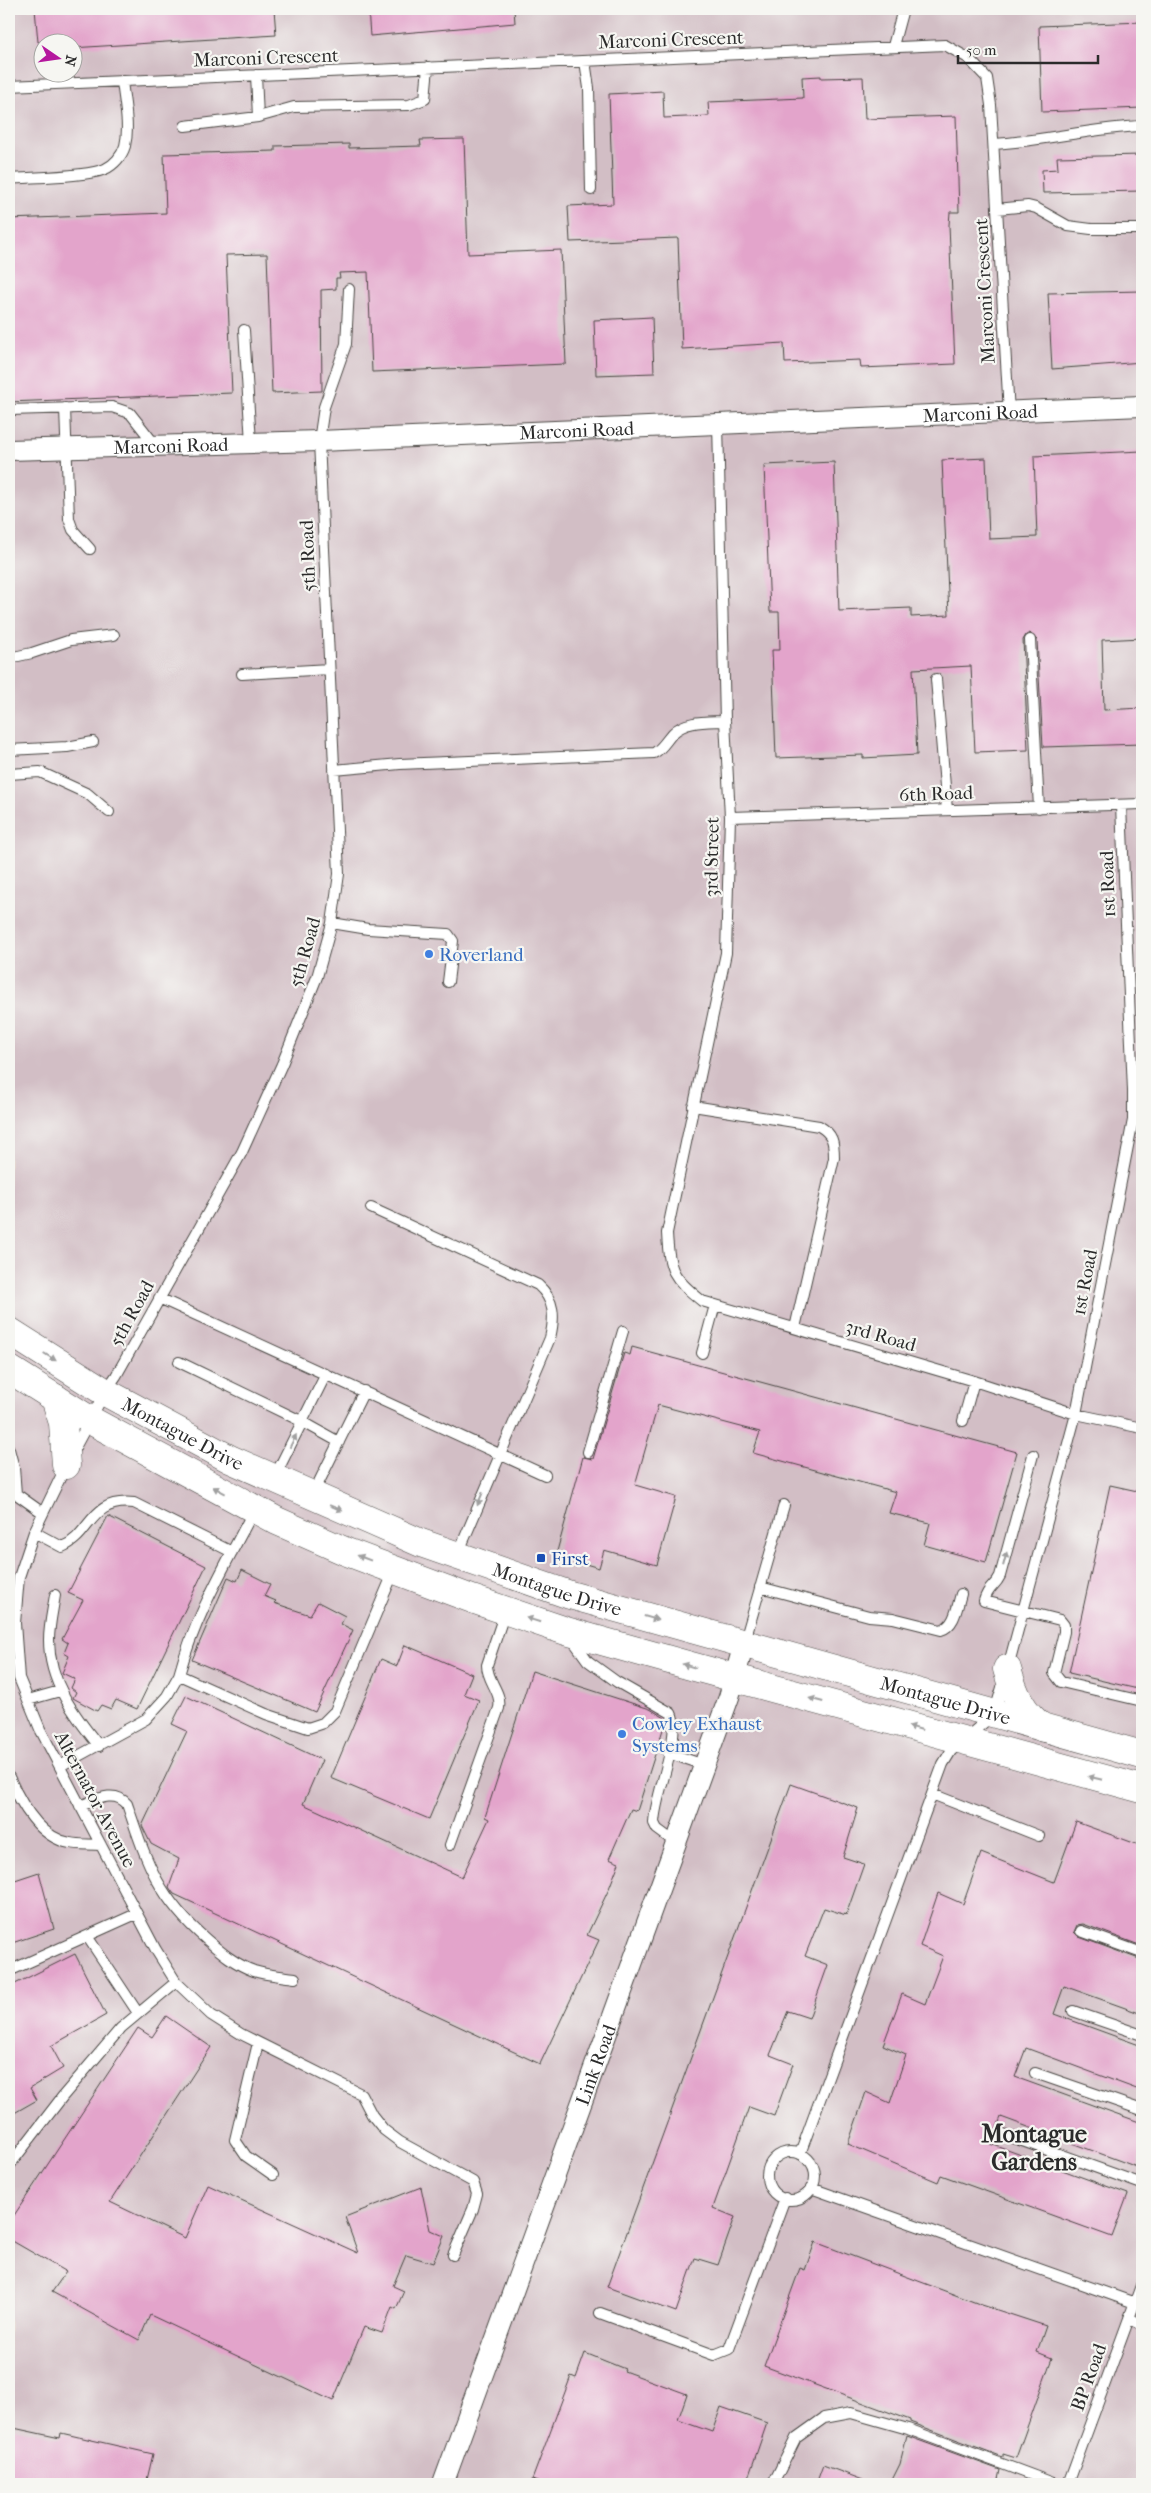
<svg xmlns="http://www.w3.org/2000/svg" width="1151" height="2493" font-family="'IM FELL French Canon',serif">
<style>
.industrial{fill:#d2bec5;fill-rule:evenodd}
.building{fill:#e3a4cb}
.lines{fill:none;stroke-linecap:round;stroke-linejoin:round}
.service-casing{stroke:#494642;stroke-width:12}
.minor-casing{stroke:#494642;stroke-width:22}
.secondary-casing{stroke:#494642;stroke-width:29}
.service{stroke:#fff;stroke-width:10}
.minor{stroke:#fff;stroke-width:20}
.secondary{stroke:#fff;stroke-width:28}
.oneway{fill:#a0a0a0}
.shop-dot{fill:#3f7fe0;stroke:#f6f6f2;stroke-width:2}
.transit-dot{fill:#1a4fb4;stroke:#f6f6f2;stroke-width:2}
.labels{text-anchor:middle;stroke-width:4.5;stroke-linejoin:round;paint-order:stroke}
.street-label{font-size:19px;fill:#2b2b2b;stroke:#f6f6f2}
.shop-label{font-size:19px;fill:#366cbe;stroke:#f6f6f2;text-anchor:start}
.transit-label{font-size:19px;fill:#164399;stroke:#f6f6f2;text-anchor:start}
.district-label{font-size:24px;font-weight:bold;fill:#2b2b2b;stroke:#f6f6f2}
</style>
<rect width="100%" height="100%" fill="#f6f6f2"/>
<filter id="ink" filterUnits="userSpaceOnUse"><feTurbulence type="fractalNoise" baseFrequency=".02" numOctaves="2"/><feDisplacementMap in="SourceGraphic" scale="10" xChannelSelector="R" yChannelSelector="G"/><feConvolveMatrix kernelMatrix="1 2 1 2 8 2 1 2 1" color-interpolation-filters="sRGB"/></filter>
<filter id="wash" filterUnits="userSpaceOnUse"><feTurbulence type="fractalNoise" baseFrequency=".0096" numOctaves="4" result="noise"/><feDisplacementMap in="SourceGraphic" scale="20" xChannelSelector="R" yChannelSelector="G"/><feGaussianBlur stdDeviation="1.12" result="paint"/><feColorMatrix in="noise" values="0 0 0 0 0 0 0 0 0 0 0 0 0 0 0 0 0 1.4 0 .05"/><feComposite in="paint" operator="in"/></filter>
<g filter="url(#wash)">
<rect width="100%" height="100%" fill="#f1e1c5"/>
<path class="industrial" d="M9,9H1142V2484H9ZM42,42H72V72H42Z"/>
<g id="blocks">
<path class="building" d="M35,9H274L276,35L72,48V42H38Z
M368,9H514L515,23L370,36Z
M1142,22V108L1042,112L1039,26Z
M821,76V78L863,77L865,119L956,116L959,212H950L949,225L955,364L861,368L860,360L785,363L784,343L682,349L678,238L570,242L568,206L613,204L609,94L663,91L664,118L709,116L708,102L803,98L802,77Z
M464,139L468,254L561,250L566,364L372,372L368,272L339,273L340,278H336V289L321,290L322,391L272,393L267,254L226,255L232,393L9,402V219L166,213L164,154L275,151V146L349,144V148L421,146L420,140Z
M1142,155V191L1043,193L1042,170L1058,169L1057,157Z
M1142,291V362L1052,369L1048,293Z
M652,317L654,373L596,375L594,320Z
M1142,451V638L1102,640L1104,710L1142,708V744L1043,747L1037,640L1030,633L1026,635L1023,640L1028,750L975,752L971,666L913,669L917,755L863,758V755L776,758L772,650H780L779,612H770L764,465L834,462L839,611L911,608V617L949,615L942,460L986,458L989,539L1037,537L1034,456Z
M632,1347L1017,1452L986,1562L924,1545L930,1523L889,1513L896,1492L753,1453L760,1432L658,1405L635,1485L676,1497L657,1565L604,1550L599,1568L556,1555L583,1457L593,1459L624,1353L630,1355Z
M1110,1485L1142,1492V1690L1069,1673Z
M108,1516L206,1566L137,1709L116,1700L111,1709L101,1705L97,1711L73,1698L76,1692L71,1688L75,1679L62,1673L69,1656L64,1653L68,1643L62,1639L83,1600L68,1593Z
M242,1570L270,1584L264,1596L276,1601L274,1603L310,1615L318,1602L345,1616L341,1624L353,1630L315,1712L192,1660L228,1577L237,1581Z
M405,1645L472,1674L464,1694L479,1700L429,1819L331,1778L381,1659L397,1666Z
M532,1671L650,1709L665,1718L666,1720L637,1811L631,1809L609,1859L619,1863L608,1891L587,1935L599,1940L540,2064L174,1894L171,1890L169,1887L179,1859L151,1844L142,1826L187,1731L172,1724L186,1696L322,1760L303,1804L462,1877L489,1819L485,1817Z
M791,1784L858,1808L843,1857L864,1864L846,1915L824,1908L805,1956L828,1965L809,2018L788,2011L770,2055L793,2064L774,2116L749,2107L713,2208L735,2217L718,2265L695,2258L676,2312L607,2287Z
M1076,1822L1142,1846V1946L1083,1924L1077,1925L1074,1932L1079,1937L1142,1960V2014L1064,1986L1054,2014L1142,2046V2091L1026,2048L1015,2077L1142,2123V2153L1137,2167L1001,2117L991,2144L1128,2194L1112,2237L941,2175L938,2182L848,2144L866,2092L890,2103L906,2055L883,2045L902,1994L925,2004L943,1956L920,1946L938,1893L963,1904L981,1853L1054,1882Z
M39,1872L54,1929L9,1944V1882Z
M75,1954L106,2015L51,2046L63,2068L30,2088L37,2100L9,2116V1987Z
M166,2016L211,2047L110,2202L185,2238L208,2185L358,2253L345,2217L421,2187L430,2230L444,2236L433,2263L406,2255L393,2286L404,2291L396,2309L392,2307L382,2333L364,2327L333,2401L150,2315L139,2340L52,2292L66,2272L9,2239V2223L138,2028L152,2037Z
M815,2242L982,2305L1046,2326L1037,2352L1052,2358L1016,2458L1003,2454V2457L910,2422V2420L764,2366L800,2268L805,2270Z
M585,2353L625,2369L624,2371L687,2394L678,2420L712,2432L721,2407L767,2423L746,2484H543L532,2480L571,2376L576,2378Z
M9,2427L60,2438L61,2433L153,2454L146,2484H9Z
M907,2436L1000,2470L997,2484H890L900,2464Z
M823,2465L871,2483V2484H816Z"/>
</g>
</g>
<g filter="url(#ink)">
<use href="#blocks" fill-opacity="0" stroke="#494642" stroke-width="1"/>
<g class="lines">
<g class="service-casing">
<path id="service" d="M893,46L903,9
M585,61L589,88L591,190
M256,75L258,117
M9,86L945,45L968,58L987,78L991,105L1009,413
M185,126L258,117L294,107L409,105L425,99L428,67
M994,144C1044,141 1092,128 1142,126
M9,179C31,177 87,177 105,169C114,165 122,156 125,146C130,126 124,101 122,81
M997,209L1028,206L1036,208L1068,226L1091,229H1142
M244,330L251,443
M65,408L69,519L73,530L90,549
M9,410L112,407L130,413L156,446
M718,423L725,721L730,817L726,953L667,1233C669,1271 672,1277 702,1301L974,1381L1076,1414L1142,1428
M1030,640L1039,808
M9,658L32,653L71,640L114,635
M242,674L329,669
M936,679L947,810
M9,750L67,747L93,742
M334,770L400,764L654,753C663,748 666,740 673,733C686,720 707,722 725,721
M9,774L40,772L88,794L109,812
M730,817L1142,804
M332,923L368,929L448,934L453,941L448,982
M693,1106L819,1126C833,1134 834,1142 834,1158L795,1328
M371,1208L538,1285C555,1300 555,1317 550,1338L457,1556
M159,1298L545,1475
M702,1353L715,1305
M179,1362L303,1422L339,1442
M963,1421L974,1381
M9,1449L14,1468L16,1494
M588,1452L623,1331
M72,1453L105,1392L116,1376L242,1152L282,1064L317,977L332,923L339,874L319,441L324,407L346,344L349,289
M1033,1455L1000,1576C995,1587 988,1586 984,1601L1060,1620L1064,1625V1632L1054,1673L1061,1682L1142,1701
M66,1466L34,1532L19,1577L15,1623L19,1678L40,1729L156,1950L176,1982L211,2015L241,2034L361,2094L372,2115L384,2130L400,2142L473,2182L477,2194L473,2209L453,2255
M275,1476L326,1374
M12,1491L43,1513
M313,1494L364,1391
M254,1510C226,1564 195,1616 179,1675L266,1714L308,1728L323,1723L335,1711L394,1571
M34,1532L62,1547C92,1535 89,1498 134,1503L232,1552
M760,1587L869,1616L893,1618L941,1630C955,1626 957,1607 961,1594
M55,1595C53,1609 49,1625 49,1640C49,1682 74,1715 99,1746
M572,1639L588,1661L617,1682L671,1713C682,1735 655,1793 654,1823L657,1829L676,1843
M744,1644L784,1505
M1008,1667L1076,1414L1133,1120V1091L1121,805
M28,1700L60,1691
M668,1753L704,1765
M60,1766L146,1719L167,1696L179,1675
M9,1777C20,1802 39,1838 70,1843C79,1845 90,1844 101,1845
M932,1794L1039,1836
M80,1806C96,1800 114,1789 127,1804C147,1863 158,1898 207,1940C222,1953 235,1964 254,1971C266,1975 282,1976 295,1978
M450,1845L499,1708C502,1692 487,1681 487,1665L505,1612
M1081,1931L1142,1953
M87,1936L136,1914
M9,1971L87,1936L138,2013
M1073,2011L1142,2035
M258,2043L235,2140L246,2156L273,2175
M1035,2073L1142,2110
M1003,2134L1142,2184
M767 2176a24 24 0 1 1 48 0a24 24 0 1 1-48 0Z
M800,2154L943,1764L951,1751L994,1714L1004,1681
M9,2166L63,2096L121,2028L176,1982
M811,2188L1135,2303
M600,2313L714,2355L729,2349L785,2198
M1129,2318L1142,2325
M773,2484L796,2438L824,2418L851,2413L908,2429L1056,2484
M1068,2484L1142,2283"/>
</g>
<g class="minor-casing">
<g id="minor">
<path id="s1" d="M9,450L319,441L1142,406"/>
<path id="s2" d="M443,2484L729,1697L744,1644"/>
</g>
</g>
<g class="secondary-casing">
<g id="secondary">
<path id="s3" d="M9,1331L105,1392L230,1459L421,1543L570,1595L1142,1755"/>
<path d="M9,1369L90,1420L277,1521L347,1552L472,1599L566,1631L691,1666L1142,1789"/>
<path d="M55,1398L63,1423L66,1465"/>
<path d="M1007,1669C1014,1694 1022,1712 1043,1728"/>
</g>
</g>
<use href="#service" class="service"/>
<use href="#minor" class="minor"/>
<use href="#secondary" class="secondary"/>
</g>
<defs><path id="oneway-solid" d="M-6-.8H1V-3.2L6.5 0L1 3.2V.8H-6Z" transform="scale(1.25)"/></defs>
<g class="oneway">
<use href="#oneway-solid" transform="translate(50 1357) rotate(32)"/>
<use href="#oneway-solid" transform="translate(293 1441) rotate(-63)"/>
<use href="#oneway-solid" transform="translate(219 1490) rotate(-152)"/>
<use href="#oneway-solid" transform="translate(480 1499) rotate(112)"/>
<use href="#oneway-solid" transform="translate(336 1508) rotate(23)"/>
<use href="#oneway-solid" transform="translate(364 1558) rotate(-159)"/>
<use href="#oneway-solid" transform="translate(1005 1559) rotate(-75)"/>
<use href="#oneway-solid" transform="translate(651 1618) rotate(16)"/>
<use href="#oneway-solid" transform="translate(533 1620) rotate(-162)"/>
<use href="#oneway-solid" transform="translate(689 1666) rotate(-164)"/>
<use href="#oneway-solid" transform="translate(816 1700) rotate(-165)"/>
<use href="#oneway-solid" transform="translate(915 1728) rotate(-164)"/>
<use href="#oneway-solid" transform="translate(1095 1778) rotate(-166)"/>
</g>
</g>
<g class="shop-dot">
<circle cx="429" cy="954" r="5"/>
<circle cx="622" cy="1734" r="5"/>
</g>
<rect class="transit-dot" x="536" y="1553" width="10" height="10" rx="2.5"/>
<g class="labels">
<g class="street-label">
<text transform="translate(671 39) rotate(-2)" y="7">Marconi Crescent</text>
<text transform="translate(266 57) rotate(-2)" y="7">Marconi Crescent</text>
<text transform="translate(984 291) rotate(-93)" y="7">Marconi Crescent</text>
<text dy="7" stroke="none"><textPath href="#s1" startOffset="972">Marconi Road</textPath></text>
<text dy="7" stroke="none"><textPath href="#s1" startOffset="568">Marconi Road</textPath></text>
<text dy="7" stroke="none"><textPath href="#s1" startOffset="162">Marconi Road</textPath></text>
<text transform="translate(307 556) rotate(-92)" y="7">5th Road</text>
<text transform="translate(936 793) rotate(-2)" y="7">6th Road</text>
<text transform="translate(711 857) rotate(-89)" y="7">3rd Street</text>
<text transform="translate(1107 884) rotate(-92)" y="7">1st Road</text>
<text transform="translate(304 952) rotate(-74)" y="7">5th Road</text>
<text transform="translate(1084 1282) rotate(-79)" y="7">1st Road</text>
<text transform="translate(131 1313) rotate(-61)" y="7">5th Road</text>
<text transform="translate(881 1335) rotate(16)" y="7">3rd Road</text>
<text dy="7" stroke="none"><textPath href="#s3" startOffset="202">Montague Drive</textPath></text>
<text dy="7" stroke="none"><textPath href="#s3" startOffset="608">Montague Drive</textPath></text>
<text dy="7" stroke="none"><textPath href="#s3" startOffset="1012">Montague Drive</textPath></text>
<text transform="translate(96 1799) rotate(62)" y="7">Alternator Avenue</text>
<text dy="7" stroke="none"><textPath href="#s2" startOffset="446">Link Road</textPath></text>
<text transform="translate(1088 2377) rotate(-70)" y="7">BP Road</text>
</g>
<g class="shop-label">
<text x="439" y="961">Roverland</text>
<text x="632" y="1730">Cowley Exhaust<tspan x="632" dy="22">Systems</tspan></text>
</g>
<g class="transit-label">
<text x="551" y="1565">First</text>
</g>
<g class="district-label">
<text x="1034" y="2142">Montague<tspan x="1034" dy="28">Gardens</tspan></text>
</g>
</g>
<rect width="1151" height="2493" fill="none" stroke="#f6f6f2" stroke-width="30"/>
<g transform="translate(58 58) rotate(103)"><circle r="24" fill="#f6f6f2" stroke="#a5a5a2"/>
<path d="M0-4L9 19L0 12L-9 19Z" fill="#b5179e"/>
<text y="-8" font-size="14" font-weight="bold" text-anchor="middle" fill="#2b2b2b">N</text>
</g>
<path d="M958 55v8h140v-8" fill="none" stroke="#2b2b2b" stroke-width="2.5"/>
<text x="966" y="55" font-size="15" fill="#2b2b2b" stroke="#f6f6f2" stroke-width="4" paint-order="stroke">50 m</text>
</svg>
